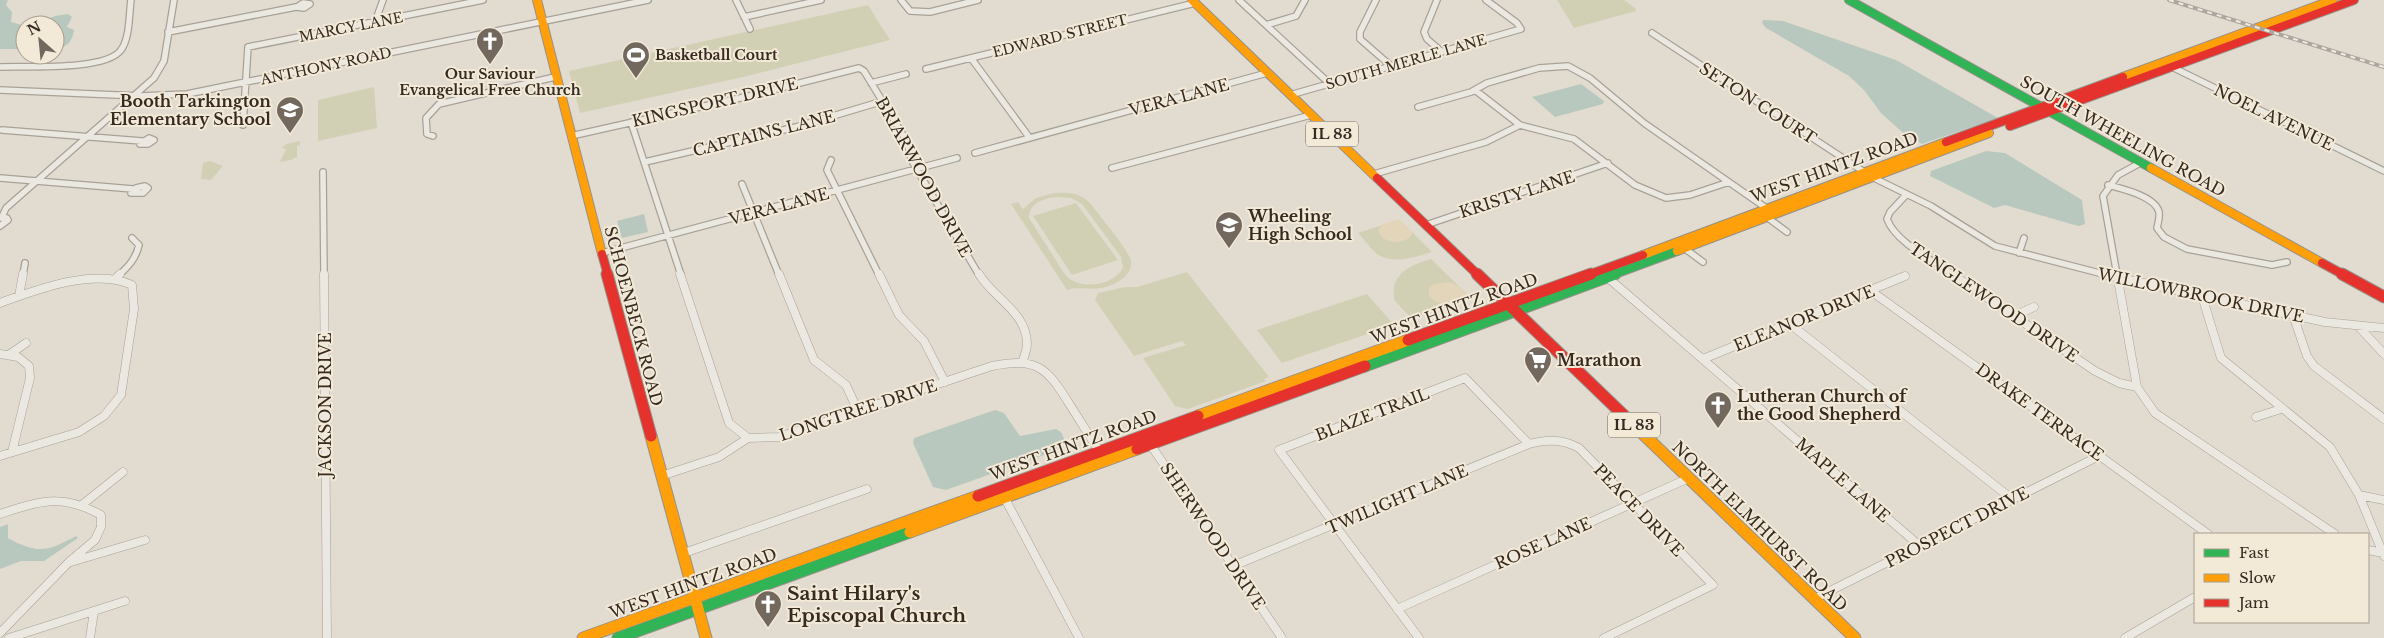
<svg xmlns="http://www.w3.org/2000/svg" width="2384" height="638" font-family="'Libre Baskerville',serif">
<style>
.green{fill:#d2d0b4;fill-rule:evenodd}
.sand{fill:#e3d5ba}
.water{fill:#b9c8be}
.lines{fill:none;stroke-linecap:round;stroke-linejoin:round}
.street-far1-casing{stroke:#a8a198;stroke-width:8}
.street-casing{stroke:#a8a198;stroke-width:9}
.fast-far1-casing{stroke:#979188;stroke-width:10}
.fast-casing{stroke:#979188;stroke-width:13}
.slow-far1-casing{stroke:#979188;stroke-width:10}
.slow-casing{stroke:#979188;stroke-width:13}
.jam-far1-casing{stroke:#979188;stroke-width:10}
.jam-casing{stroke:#979188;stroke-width:13}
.street-far1{stroke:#ebe8e1;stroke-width:5.5}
.street{stroke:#ebe8e1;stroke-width:8}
.fast-far1{stroke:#30b455;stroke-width:8}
.fast{stroke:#30b455;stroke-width:11}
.slow-far1{stroke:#ff9f0a;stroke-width:8}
.slow{stroke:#ff9f0a;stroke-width:11}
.jam-far1{stroke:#e5322d;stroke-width:8}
.jam{stroke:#e5322d;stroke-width:11}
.rail-casing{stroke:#aba6a1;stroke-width:4}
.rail{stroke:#f2e9d7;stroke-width:2;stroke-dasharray:5;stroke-linecap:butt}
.labels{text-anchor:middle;stroke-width:4;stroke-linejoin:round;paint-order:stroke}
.far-street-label{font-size:14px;fill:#362a21;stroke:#f2e9d7}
.far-poi-label{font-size:14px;font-weight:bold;fill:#362a21;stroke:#f2e9d7;text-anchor:start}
.shield{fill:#f2e9d7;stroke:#6e6358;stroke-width:1}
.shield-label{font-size:15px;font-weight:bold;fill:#362a21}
.street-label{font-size:16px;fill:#362a21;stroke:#f2e9d7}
.poi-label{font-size:16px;font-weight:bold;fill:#362a21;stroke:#f2e9d7;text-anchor:start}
.near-poi-label{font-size:19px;font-weight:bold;fill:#362a21;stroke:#f2e9d7;text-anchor:start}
</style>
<rect width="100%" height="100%" fill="#e2dcd0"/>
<path class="green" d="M1557,0H1624L1635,8L1636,11L1574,28Z
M868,5L890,40L743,77L580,113L569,71Z
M374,87L377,128L318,141V100Z
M300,141V145L297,146V157L291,160L280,162L286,149L282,148L286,144Z
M210,161L223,166L211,180L201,179L203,163Z
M1054,193C1067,192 1081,193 1090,203C1098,214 1129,250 1131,261C1133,275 1117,284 1106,287C1092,291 1079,286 1067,290L1011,204L1018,202L1023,209L1036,198ZM1057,197L1071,198L1082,204L1121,257L1123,268C1112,287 1077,291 1064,273L1029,218C1029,203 1044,198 1057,197Z
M1076,203L1118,260L1072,275L1033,216Z
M1397,220L1401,221L1432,252C1416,257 1392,265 1377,254C1370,248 1364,239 1358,233Z
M1431,259L1466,293L1467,298L1412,319L1395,301C1388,275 1410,265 1431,259Z
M1187,272L1269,377L1264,379L1266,381L1188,409L1175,406L1143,358L1186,345L1182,341L1134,356L1095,300L1098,293L1125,287H1137Z
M1367,294L1394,325L1282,363L1257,330Z"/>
<path class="sand" d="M1397,220L1401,221L1413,233C1406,244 1393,244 1383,238L1378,231C1381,223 1389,222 1397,220Z
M1447,282C1456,283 1466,289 1467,298L1450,306C1439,304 1427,301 1429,288L1434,284Z"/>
<path class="water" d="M0,0H8L6,5L12,12L11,22L25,26V49H0Z
M68,14L72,17L67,27L74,30C72,43 67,47 55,49V25H31L55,16Z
M1763,20L1783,21L1896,60L1998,118L1922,144L1901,131L1881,113L1864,90L1849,76L1766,28L1762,23Z
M1581,84L1604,101L1603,104L1555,117L1532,97Z
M1986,151L2005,153L2082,200L2085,224L2079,226L2071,224L2005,205L1994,208L1930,176L1931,171Z
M644,214L648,232L622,238L617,221Z
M995,410L1004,413L1020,436L1056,429L1061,432L1065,441L1055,451L946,490L933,487L913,443L914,438Z
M8,524V538C37,554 47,552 76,536L78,538L44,561H21L0,569V527Z"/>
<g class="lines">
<g class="street-far1-casing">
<path id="street-far1" d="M736,0L750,29
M901,0L910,11L930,12L978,0
M1239,0L1330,84
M1376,0L1360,32V39L1391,66
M1437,0L1424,32L1427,39L1442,52
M303,3L310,4L304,8L297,7Z
M744,17L821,0
M375,22L383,0
M1266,25L1296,16L1305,0
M168,32L296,7
M1652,33L1872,177L1931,206L1995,246L2107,275
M971,58L1029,137
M2170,66L2384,171
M0,67C26,66 106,71 121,50C130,38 129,14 131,0
M926,69L1195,3
M871,83L906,74
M0,90L140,96L187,94L648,0
M1475,90L1520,125L1574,139L1635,185L1666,198L1690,195L1729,182
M1290,95L1521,29L1517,23L1486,0
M1418,107L1471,92L1487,83L1539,68L1568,66L1590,78L1644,123L1769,210
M631,122L681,275
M243,125L248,47L483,0
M2,130L142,141
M433,136L427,134L426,118L439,104L555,77
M571,136L749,96L859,68L864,71L906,140L912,161L979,275
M149,138L154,140L148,144H140Z
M975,153L1267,73
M831,160L827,170L879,275
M645,162L796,127L883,101
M1112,168L1311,115
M323,172L324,275
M1374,174L1486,142L1520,125
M0,178L133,189
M742,184L779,275
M2108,185C2122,189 2155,196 2159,212C2160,217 2158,223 2157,228L2164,237L2187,249L2272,265L2287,262
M145,186L148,188L143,193H131L136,188Z
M1906,195L1890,212L1887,219C1895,242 1934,261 1954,275
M1764,215L1787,232
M2,217L6,208L154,78L164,61L174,0
M0,218H7L8,220L0,226
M1426,225L1608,163
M1684,248L1703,262
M602,253L957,158
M2019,253L2024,238
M23,275L25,263
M119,275C129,266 136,258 139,245L132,238
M2117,275L2103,196L2118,175L2140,163"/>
</g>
<g class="street-casing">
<path id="street" d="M324,274L327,638
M680,274L729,423L748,438L779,437L992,366C1038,357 1047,368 1070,405C1080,421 1091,438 1101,454
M779,274L814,360L846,385L858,411
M879,274L899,315L924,341L945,382
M979,274C993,298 1027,312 1027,344C1027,350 1024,357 1022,363
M1952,274L2095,371L2119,383L2137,387
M2102,274L2325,322L2384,328
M2117,274L2137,387L2155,413L2335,534
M117,277L120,274
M1607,277L1920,546
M1871,291L2208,534
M19,296L23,274
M2202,296L2221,358L2330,447L2359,495L2384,556
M0,303C36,290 95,267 132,285L134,309L121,395L104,416L79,432L0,456
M2293,315L2307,356L2314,366L2384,419
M2014,316L2034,307
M1790,324L2012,499
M2358,326L2384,354
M0,354L18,357L29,366L30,378L12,452
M10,354L26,343
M1703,359L1905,276
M2256,417L2281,409
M1148,441L1282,638
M661,476L719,457L748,438
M1003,495L1079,638
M2359,495L2384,500
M83,504L123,472
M0,514C40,501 62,493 101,515V527L95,540L70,561L0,633
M2368,550L2383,553
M684,553L867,489
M71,562L145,540
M1233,566L1529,444C1547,439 1562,439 1579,448L1713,585L1604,638
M1814,599L2101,455
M1397,609L1689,478
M9,638L125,601
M90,638L94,611
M1419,638L1279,450L1465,378L1529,444
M2125,638L2195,597"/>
</g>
<g class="fast-far1-casing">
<path id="fast-far1" d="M1849,0L2151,168
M1612,275L1677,251"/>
</g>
<g class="fast-casing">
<path id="fast" d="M1365,366L1615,274
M618,638L910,532"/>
</g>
<g class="slow-far1-casing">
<path id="slow-far1" d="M537,0L602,254
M1192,0L1377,178
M2123,77L2333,0
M2151,168L2322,263
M1677,251L1989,133
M1643,255L1946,142"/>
</g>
<g class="slow-casing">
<path id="slow" d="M1198,416L1408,340
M1640,431L1855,638
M651,436L706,638
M910,532L1137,449
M583,638L978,496"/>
</g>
<g class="jam-far1-casing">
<path id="jam-far1" d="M2010,126L2354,0
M1946,142L2123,77
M1377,178L1478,275
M602,254L608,275
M2322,263L2344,275
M1588,275L1643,255"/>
</g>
<g class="jam-casing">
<path id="jam" d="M607,274L651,436
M1477,274L1640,431
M2342,274L2384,297
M1408,340L1591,274
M1137,449L1365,366
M978,496L1198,416"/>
</g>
<use href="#street-far1" class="street-far1"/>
<use href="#street" class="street"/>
<use href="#fast-far1" class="fast-far1"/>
<use href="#fast" class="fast"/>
<use href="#slow-far1" class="slow-far1"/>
<use href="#slow" class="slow"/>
<use href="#jam-far1" class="jam-far1"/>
<use href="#jam" class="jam"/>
<g class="rail-casing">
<path id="rail" d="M2169,0L2384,67"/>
</g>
<use href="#rail" class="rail"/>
</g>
<defs>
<g id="church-pin" transform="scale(1.4375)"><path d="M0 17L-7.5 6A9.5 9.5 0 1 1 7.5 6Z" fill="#72685e" stroke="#f2e9d7"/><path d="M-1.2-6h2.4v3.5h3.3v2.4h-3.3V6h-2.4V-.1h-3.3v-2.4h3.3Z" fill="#fff"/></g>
<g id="stadium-pin" transform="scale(1.4375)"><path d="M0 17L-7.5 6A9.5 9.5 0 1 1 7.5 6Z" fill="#72685e" stroke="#f2e9d7"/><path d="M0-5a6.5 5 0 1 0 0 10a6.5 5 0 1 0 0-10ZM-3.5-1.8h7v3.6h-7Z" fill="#fff"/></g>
<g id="school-pin" transform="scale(1.4375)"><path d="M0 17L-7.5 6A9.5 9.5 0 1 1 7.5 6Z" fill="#72685e" stroke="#f2e9d7"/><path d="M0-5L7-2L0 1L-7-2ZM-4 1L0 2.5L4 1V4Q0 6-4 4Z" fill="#fff"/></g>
<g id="supermarket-pin" transform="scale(1.4375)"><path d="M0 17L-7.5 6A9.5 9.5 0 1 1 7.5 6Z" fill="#72685e" stroke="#f2e9d7"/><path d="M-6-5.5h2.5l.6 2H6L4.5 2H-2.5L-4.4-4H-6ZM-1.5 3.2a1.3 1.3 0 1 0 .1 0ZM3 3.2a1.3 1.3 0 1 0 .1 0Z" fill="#fff"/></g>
</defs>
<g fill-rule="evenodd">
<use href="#church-pin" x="490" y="41"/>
<use href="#stadium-pin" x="636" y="55"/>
<use href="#school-pin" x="290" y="110"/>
<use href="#school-pin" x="1229" y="225"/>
<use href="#supermarket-pin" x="1538" y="360"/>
<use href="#church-pin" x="1718" y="405"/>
<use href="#church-pin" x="768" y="604"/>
</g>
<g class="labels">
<g class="far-street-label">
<text transform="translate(351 27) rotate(-11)" y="5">MARCY LANE</text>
<text transform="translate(1060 36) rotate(-14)" y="5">EDWARD STREET</text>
<text transform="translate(1406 62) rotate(-16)" y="5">SOUTH MERLE LANE</text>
<text transform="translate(326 66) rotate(-12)" y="5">ANTHONY ROAD</text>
</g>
<g class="far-poi-label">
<text x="655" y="60">Basketball Court</text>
<text x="490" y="79" text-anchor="middle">Our Saviour<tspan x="490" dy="16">Evangelical Free Church</tspan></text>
</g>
<g class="shield">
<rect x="1306" y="121.5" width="52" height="25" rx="4"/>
<rect x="1608" y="412.5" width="52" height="25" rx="4"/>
</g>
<g class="shield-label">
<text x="1332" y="139">IL 83</text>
<text x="1634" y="430">IL 83</text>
</g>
<g class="street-label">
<text transform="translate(1179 97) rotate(-15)" y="6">VERA LANE</text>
<text transform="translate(715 102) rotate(-13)" y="6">KINGSPORT DRIVE</text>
<text transform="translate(1758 103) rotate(33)" y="6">SETON COURT</text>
<text transform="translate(2274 117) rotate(26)" y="6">NOEL AVENUE</text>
<text transform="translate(764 133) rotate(-14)" y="6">CAPTAINS LANE</text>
<text transform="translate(2123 136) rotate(29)" y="6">SOUTH WHEELING ROAD</text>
<text transform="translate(1834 167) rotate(-20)" y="6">WEST HINTZ ROAD</text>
<text transform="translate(924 177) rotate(61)" y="6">BRIARWOOD DRIVE</text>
<text transform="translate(1517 194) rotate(-18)" y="6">KRISTY LANE</text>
<text transform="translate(779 206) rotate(-15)" y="6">VERA LANE</text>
<text transform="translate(2201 295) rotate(12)" y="6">WILLOWBROOK DRIVE</text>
<text transform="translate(1994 302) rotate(34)" y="6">TANGLEWOOD DRIVE</text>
<text transform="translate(1454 308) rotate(-20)" y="6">WEST HINTZ ROAD</text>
<text transform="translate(634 316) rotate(75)" y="6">SCHOENBECK ROAD</text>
<text transform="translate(1804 318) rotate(-22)" y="6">ELEANOR DRIVE</text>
<text transform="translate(325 405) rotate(-90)" y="6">JACKSON DRIVE</text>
<text transform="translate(858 410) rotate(-18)" y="6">LONGTREE DRIVE</text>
<text transform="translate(2040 412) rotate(36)" y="6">DRAKE TERRACE</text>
<text transform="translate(1372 414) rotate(-21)" y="6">BLAZE TRAIL</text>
<text transform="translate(1073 445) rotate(-20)" y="6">WEST HINTZ ROAD</text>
<text transform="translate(1843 480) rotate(41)" y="6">MAPLE LANE</text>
<text transform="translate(1397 499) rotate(-23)" y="6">TWILIGHT LANE</text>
<text transform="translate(1639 510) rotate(46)" y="6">PEACE DRIVE</text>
<text transform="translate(1760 526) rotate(44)" y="6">NORTH ELMHURST ROAD</text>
<text transform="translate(1957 527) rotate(-27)" y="6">PROSPECT DRIVE</text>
<text transform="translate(1213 536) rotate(56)" y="6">SHERWOOD DRIVE</text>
<text transform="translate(1543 543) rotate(-24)" y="6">ROSE LANE</text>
<text transform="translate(693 583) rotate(-20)" y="6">WEST HINTZ ROAD</text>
</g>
<g class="poi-label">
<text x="271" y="107" text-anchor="end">Booth Tarkington<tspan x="271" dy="18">Elementary School</tspan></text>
<text x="1248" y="222">Wheeling<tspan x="1248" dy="18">High School</tspan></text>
<text x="1557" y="366">Marathon</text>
<text x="1737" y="402">Lutheran Church of<tspan x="1737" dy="18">the Good Shepherd</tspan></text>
</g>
<g class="near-poi-label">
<text x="787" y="600">Saint Hilary's<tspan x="787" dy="22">Episcopal Church</tspan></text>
</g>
</g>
<rect x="2194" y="533" width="175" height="90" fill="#f2e9d7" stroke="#a79d8e"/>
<rect x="2204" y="549" width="25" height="8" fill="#30b455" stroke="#a79d8e"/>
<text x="2239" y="558" font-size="15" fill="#362a21">Fast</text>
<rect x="2204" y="574" width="25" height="8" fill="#ff9f0a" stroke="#a79d8e"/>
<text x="2239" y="583" font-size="15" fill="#362a21">Slow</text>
<rect x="2204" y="599" width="25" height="8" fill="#e5322d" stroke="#a79d8e"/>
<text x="2239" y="608" font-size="15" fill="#362a21">Jam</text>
<g transform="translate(40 40) rotate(333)"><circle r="24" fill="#f2e9d7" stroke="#a79d8e"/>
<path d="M0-4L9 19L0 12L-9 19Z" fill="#72685e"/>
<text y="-8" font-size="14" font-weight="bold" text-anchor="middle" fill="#362a21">N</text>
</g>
</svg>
